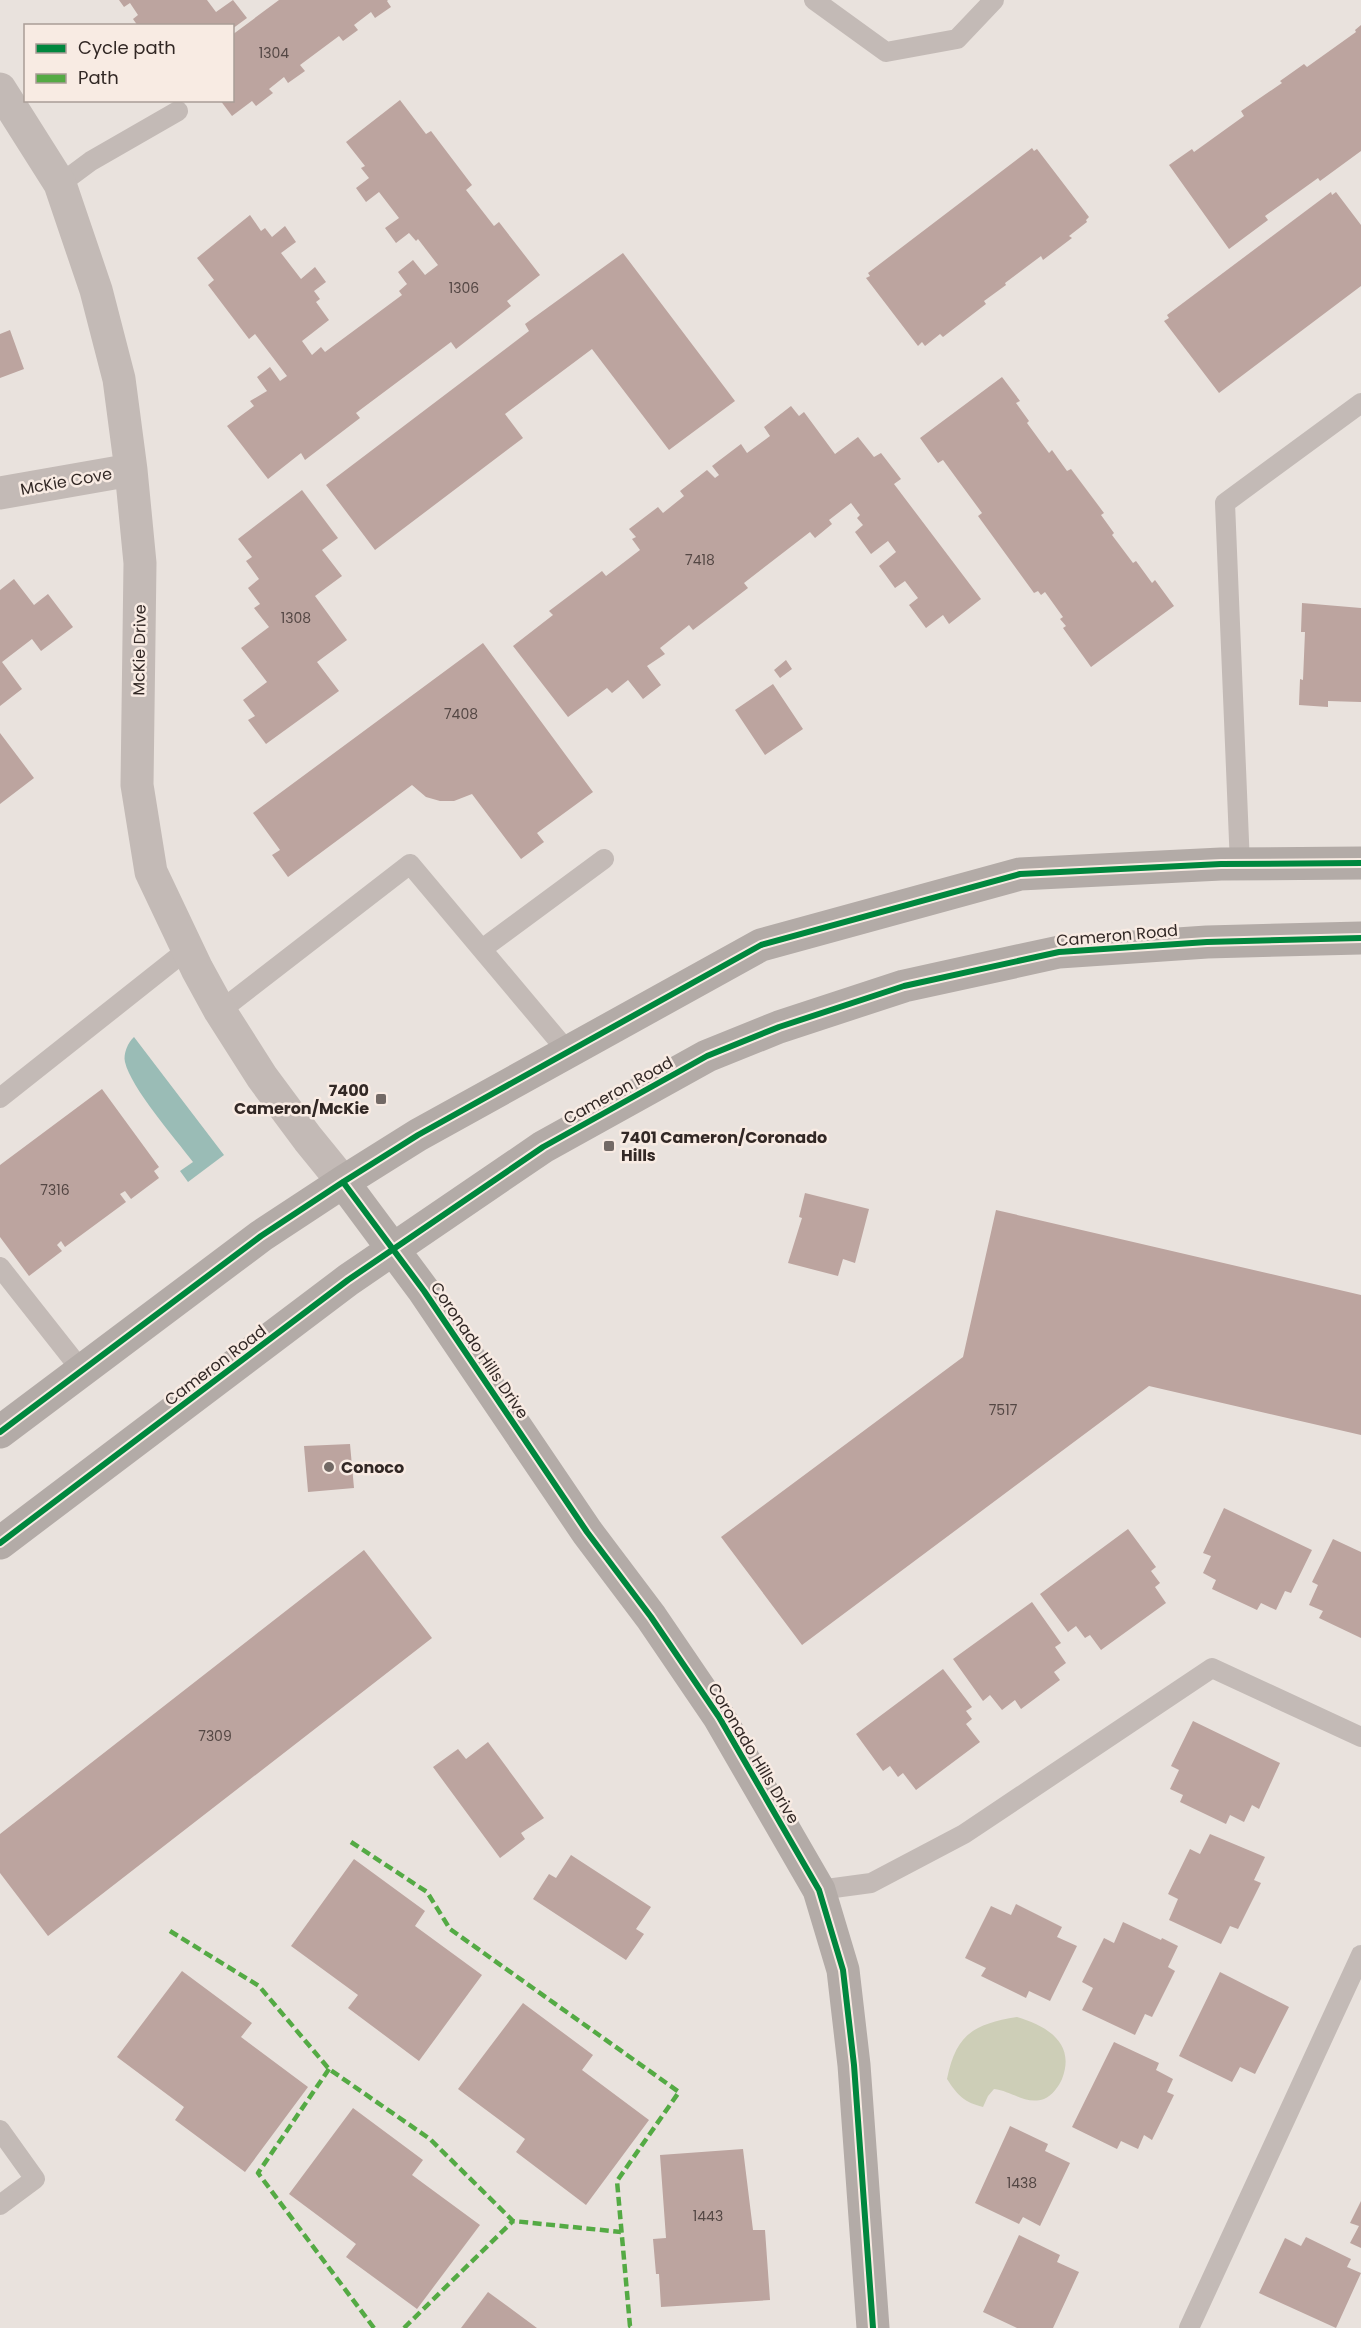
<svg xmlns="http://www.w3.org/2000/svg" width="1361" height="2328" font-family="Poppins,sans-serif">
<style>
.green{fill:#cdceb7}
.water{fill:#9abcb6}
.building{fill:#bca49f}
.lines{fill:none;stroke-linecap:round;stroke-linejoin:round}
.lane{stroke:#c3bab6;stroke-width:20}
.street{stroke:#c3bab6;stroke-width:33}
.secondary{stroke:#b3aba7;stroke-width:33}
.quiet{stroke:#54aa44;stroke-width:4.5;stroke-dasharray:9 4.5;stroke-linecap:butt}
.cycleway-casing{stroke:#f8ebe3;stroke-width:10}
.cycleway{stroke:#00873e;stroke-width:6}
.poi-dot{fill:#726965;stroke:#f8ebe3;stroke-width:2}
.labels{text-anchor:middle;stroke-width:5;stroke-linejoin:round;paint-order:stroke}
.number-label{font-size:14px;fill:#544744}
.street-label{font-size:16px;fill:#322825;stroke:#f8ebe3}
.poi-label{font-size:16px;font-weight:bold;fill:#322825;stroke:#f8ebe3;text-anchor:start}
</style>
<rect width="100%" height="100%" fill="#e9e2dd"/>
<path class="green" d="M1017,2017C1047,2026 1076,2043 1062,2079C1059,2086 1052,2096 1044,2099C1025,2105 1012,2091 994,2089L988,2096L983,2107C964,2102 958,2096 947,2079C956,2034 974,2024 1017,2017Z"/>
<path class="water" d="M134,1037L224,1155L188,1182L180,1171L193,1162C175,1138 131,1088 125,1062C123,1054 128,1042 134,1037Z"/>
<path class="building" d="M119,0H207L216,12L233,0L247,18L232,29V26H138L133,19L138,15L130,3L124,7Z
M279,0H388L387,1L391,7L375,18L371,12L354,25L358,30L343,41L339,36L300,65L305,71L288,83L284,77L269,89L273,93L256,106L252,101L232,116L220,100H232V35Z
M1361,25V151L1320,181L1318,178L1265,216L1268,220L1229,249L1169,165L1192,149L1194,152L1244,116L1241,111L1282,83L1280,81L1304,64L1307,67L1356,32L1355,30Z
M400,100L426,134L431,131L472,185L466,190L494,226L499,222L540,275L507,301L511,306L456,349L451,342L356,413L360,418L305,460L301,453L268,479L227,426L254,406L250,401L267,391L257,377L270,367L280,381L287,376L255,334L249,339L208,285L214,280L197,258L250,215L261,231L265,228L272,237L285,226L296,242L281,253L301,279L315,267L326,282L314,291L320,299L316,302L329,320L302,341L312,355L321,347L325,352L402,295L399,291L407,284L398,272L413,260L425,275L438,265L418,239L416,241L409,233L396,243L385,228L399,218L379,192L366,202L356,188L369,178L361,168L365,166L346,142Z
M1032,148L1034,151L1037,149L1089,217L1086,220L1087,222L1069,236L1072,238L1043,260L1041,256L1005,283L1006,285L984,301L986,304L943,337L940,334L925,346L922,342L918,346L866,278L870,276L868,273Z
M1331,192L1332,195L1336,192L1361,225V286L1219,393L1164,321L1169,318L1167,315Z
M623,253L735,401L669,450L592,349L505,414L523,438L375,550L326,485L529,331L525,324Z
M10,330L24,369L0,378V334Z
M1002,377L1020,401L1016,403L1029,421L1027,423L1049,453L1052,450L1067,471L1071,469L1104,513L1101,515L1114,533L1112,535L1133,563L1136,561L1152,583L1155,580L1174,606L1091,667L1063,628L1066,626L1060,619L1063,617L1045,592L1041,595L1038,591L1034,593L978,516L982,513L943,460L938,463L920,438Z
M791,406L799,416L804,412L835,454L858,437L874,457L881,453L901,479L894,484L981,599L949,624L943,615L926,628L909,605L918,598L905,581L895,588L879,566L896,552L888,541L871,554L855,532L863,525L857,518L860,515L851,503L829,520L832,524L815,538L810,532L744,583L748,588L693,630L689,625L660,648L665,654L647,666L661,685L643,699L628,680L612,693L607,688L568,717L513,646L553,615L549,611L602,571L606,576L640,550L632,539L636,537L629,529L658,507L663,513L684,496L680,491L707,470L715,478L719,475L712,466L741,444L747,453L770,436L764,427Z
M302,490L338,538L322,550L342,576L315,596L347,640L317,662L339,691L266,744L248,720L255,716L243,700L267,682L241,648L269,627L254,608L260,604L248,588L259,579L246,561L252,557L238,539Z
M14,579L34,605L48,594L73,627L41,651L32,639L2,662L22,689L0,706V590Z
M1302,603L1361,608V702L1328,701V707L1299,705L1300,679L1303,680L1305,632H1301Z
M483,643L593,792L537,833L544,842L521,859L472,794L454,801H440L426,797L412,785L288,877L272,855L280,850L253,813Z
M786,660L792,669L780,678L774,670Z
M773,684L803,729L765,755L735,710Z
M0,733L34,778L0,804Z
M102,1089L159,1167L154,1171L159,1178L131,1199L125,1191L120,1194L126,1202L65,1247L61,1241L57,1245L62,1251L29,1276L0,1237V1165Z
M805,1193L869,1209L855,1263L843,1259L838,1276L788,1263L802,1218L799,1217Z
M996,1210L1361,1295V1435L1149,1386L802,1645L721,1537L963,1357Z
M350,1444L354,1488L308,1492L304,1446Z
M1224,1508L1312,1550L1291,1593L1285,1591L1276,1610L1261,1603L1257,1610L1212,1589L1216,1580L1203,1573L1211,1556L1203,1553Z
M1128,1529L1156,1567L1151,1571L1160,1583L1155,1587L1166,1603L1101,1650L1090,1635L1085,1638L1076,1626L1068,1632L1040,1594Z
M1333,1539L1361,1552V1638L1319,1618L1323,1611L1309,1605L1318,1585L1312,1582Z
M364,1550L432,1638L48,1936L0,1873V1834Z
M1032,1602L1061,1643L1055,1647L1066,1663L1054,1672L1060,1680L1021,1709L1015,1700L1002,1710L990,1695L983,1701L953,1659Z
M943,1669L972,1707L966,1711L972,1719L966,1724L980,1742L916,1790L903,1773L898,1777L890,1766L883,1771L856,1734Z
M1193,1721L1280,1763L1259,1809L1252,1805L1244,1822L1230,1815L1226,1824L1180,1802L1183,1795L1170,1789L1179,1770L1171,1766Z
M488,1742L544,1818L521,1833L525,1839L500,1858L433,1767L458,1749L466,1759Z
M1210,1834L1265,1857L1254,1880L1261,1883L1238,1929L1230,1926L1221,1944L1169,1920L1178,1899L1168,1894L1190,1849L1200,1854Z
M571,1855L651,1907L636,1929L644,1934L626,1960L533,1899L549,1874L556,1878Z
M354,1859L425,1911L415,1926L482,1975L419,2061L348,2008L358,1995L291,1946Z
M1016,1904L1062,1927L1057,1937L1077,1946L1050,2001L1029,1991L1026,1998L981,1976L986,1968L965,1958L991,1906L1011,1915Z
M1123,1922L1161,1940L1162,1938L1178,1946L1168,1967L1175,1971L1152,2017L1145,2014L1135,2035L1082,2010L1093,1988L1082,1982L1104,1938L1114,1943Z
M182,1971L252,2023L241,2037L308,2087L245,2172L175,2120L184,2107L117,2057Z
M1220,1972L1289,2007L1255,2074L1240,2067L1232,2082L1179,2056Z
M523,2003L593,2055L582,2070L649,2120L586,2205L516,2152L525,2139L458,2089Z
M1114,2042L1159,2063L1156,2070L1173,2079L1167,2092L1174,2095L1152,2140L1144,2135L1138,2149L1121,2141L1117,2149L1072,2127Z
M353,2108L423,2160L412,2175L480,2225L417,2309L346,2257L356,2244L289,2194Z
M1010,2126L1048,2144L1045,2151L1070,2163L1040,2226L1023,2217L1019,2224L975,2203Z
M743,2149L753,2230H765L770,2300L661,2307L659,2274H656L653,2239L666,2238L660,2155Z
M1361,2201V2248L1350,2243L1359,2226L1350,2223Z
M1019,2235L1060,2255L1057,2262L1079,2272L1053,2328H1017L983,2312Z
M1306,2237L1351,2259L1347,2267L1361,2273L1336,2328L1259,2293L1285,2238L1301,2246Z
M488,2292L514,2311L537,2328H461Z"/>
<g class="lines">
<path class="lane" d="M814,0L886,52L957,39L994,0
M60,184L91,161L178,111
M1240,865L1225,503L1361,403
M482,949L604,859
M220,1011L410,864L568,1052
M0,1098L188,949
M0,1267L82,1371
M819,1890L871,1883L964,1834L1212,1668L1361,1737
M0,2130L35,2179L0,2205
M1189,2328L1361,1955"/>
<path class="street" d="M0,89L60,184L96,290L119,379L131,470L140,563L137,785L151,872L197,969L220,1011L262,1077L308,1139L343,1182
M0,493L131,470"/>
<path class="secondary" d="M343,1182L424,1291L587,1532L651,1617L719,1717L819,1890L843,1970L854,2065L873,2328
M0,1432L261,1236L343,1182L418,1135L761,945L1020,874L1221,864L1361,863
M0,1543L348,1280L543,1147L707,1056L779,1027L904,986L1059,952L1207,942L1361,938"/>
<path class="quiet" d="M351,1842L427,1892L450,1929L679,2092L617,2181L630,2326L634,2328
M170,1931L259,1986L329,2069L430,2139L513,2221L621,2232
M329,2069L258,2173L374,2328
M404,2328L513,2221"/>
<g class="cycleway-casing">
<path id="cycleway" d="M343,1182L424,1291L587,1532L651,1617L719,1717L819,1890L843,1970L854,2065L873,2328
M0,1432L261,1236L343,1182L418,1135L761,945L1020,874L1221,864L1361,863
M0,1543L348,1280L543,1147L707,1056L779,1027L904,986L1059,952L1207,942L1361,938"/>
</g>
<use href="#cycleway" class="cycleway"/>
</g>
<g class="poi-dot">
<rect x="375" y="1093" width="12" height="12" rx="3"/>
<rect x="603" y="1140" width="12" height="12" rx="3"/>
<circle cx="329" cy="1467" r="6"/>
</g>
<g class="labels">
<g class="number-label">
<text x="274" y="58">1304</text>
<text x="464" y="293">1306</text>
<text x="700" y="565">7418</text>
<text x="296" y="623">1308</text>
<text x="461" y="719">7408</text>
<text x="55" y="1195">7316</text>
<text x="1003" y="1415">7517</text>
<text x="215" y="1741">7309</text>
<text x="1022" y="2188">1438</text>
<text x="708" y="2221">1443</text>
</g>
<g class="street-label">
<text transform="translate(66 481) rotate(-10)" y="6">McKie Cove</text>
<text transform="translate(139 650) rotate(-89)" y="6">McKie Drive</text>
<text transform="translate(1117 935) rotate(-5)" y="6">Cameron Road</text>
<text transform="translate(618 1090) rotate(-29)" y="6">Cameron Road</text>
<text transform="translate(480 1350) rotate(56)" y="6">Coronado Hills Drive</text>
<text transform="translate(215 1365) rotate(-37)" y="6">Cameron Road</text>
<text transform="translate(754 1753) rotate(59)" y="6">Coronado Hills Drive</text>
</g>
<g class="poi-label">
<text x="369" y="1096" text-anchor="end">7400<tspan x="369" dy="18">Cameron/McKie</tspan></text>
<text x="621" y="1143">7401 Cameron/Coronado<tspan x="621" dy="18">Hills</tspan></text>
<text x="341" y="1473">Conoco</text>
</g>
</g>
<rect x="24" y="24" width="210" height="78" fill="#f8ebe3" stroke="#a99d97" stroke-width="1.5"/>
<rect x="36" y="44" width="30" height="9" fill="#00873e" stroke="#a99d97" stroke-width="1.5"/>
<text x="78" y="54" font-size="18" fill="#322825">Cycle path</text>
<rect x="36" y="74" width="30" height="9" fill="#54aa44" stroke="#a99d97" stroke-width="1.5"/>
<text x="78" y="84" font-size="18" fill="#322825">Path</text>
</svg>
